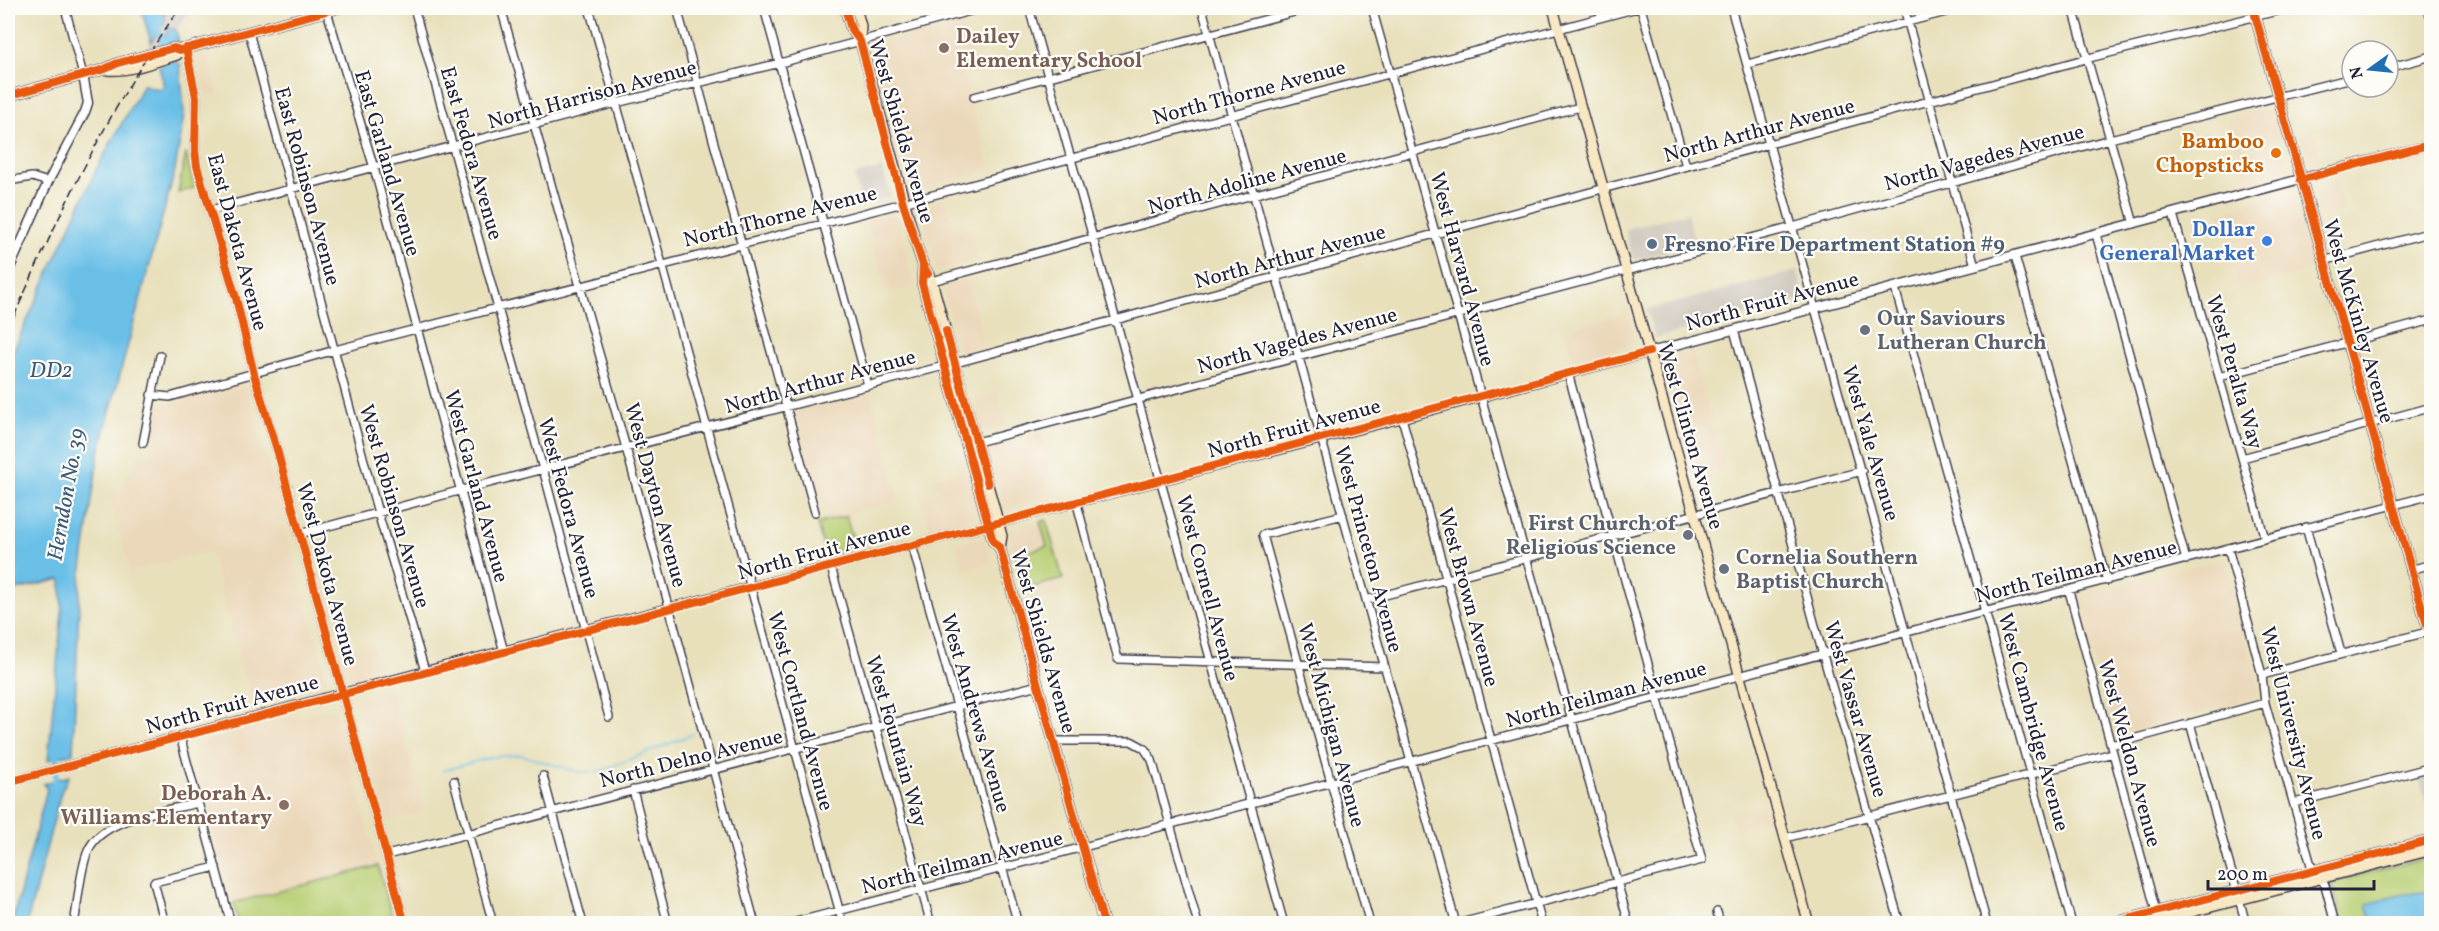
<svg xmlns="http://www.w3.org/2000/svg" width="2439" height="931" font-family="Vollkorn,serif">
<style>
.built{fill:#ebd8ba}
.industrial{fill:#cbc3b8}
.green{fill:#b8cf74;stroke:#6d7858;stroke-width:1.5}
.water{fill:#6bbfe7;stroke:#467091;stroke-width:1.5}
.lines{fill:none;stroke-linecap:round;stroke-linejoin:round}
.stream{stroke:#6bbfe7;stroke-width:1.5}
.canal{stroke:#6bbfe7;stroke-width:6}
.minor-casing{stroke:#403e4e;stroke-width:10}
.tertiary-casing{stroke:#403e4e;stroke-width:11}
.secondary-casing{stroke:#403e4e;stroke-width:12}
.minor{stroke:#fff;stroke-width:7}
.tertiary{stroke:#fff;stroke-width:8}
.secondary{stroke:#f7e8c3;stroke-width:9}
.rail{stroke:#22223b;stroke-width:1.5;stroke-dasharray:9 4.5;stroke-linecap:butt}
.cycleway-casing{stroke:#fdfcf7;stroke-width:11}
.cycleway{stroke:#e8590c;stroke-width:8}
.education-dot{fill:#8d6e63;stroke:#fdfcf7;stroke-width:2}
.food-dot{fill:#e8710a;stroke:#fdfcf7;stroke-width:2}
.shop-dot{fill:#3f7fe0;stroke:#fdfcf7;stroke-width:2}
.service-dot{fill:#5c6f8a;stroke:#fdfcf7;stroke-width:2}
.worship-dot{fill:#6b7280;stroke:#fdfcf7;stroke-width:2}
.labels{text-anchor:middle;stroke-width:4.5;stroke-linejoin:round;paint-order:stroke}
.education-label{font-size:21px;font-weight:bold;fill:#785e54;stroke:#fdfcf7;text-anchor:start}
.street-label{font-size:21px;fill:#22223b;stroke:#fdfcf7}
.food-label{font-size:21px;font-weight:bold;fill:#c56008;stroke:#fdfcf7;text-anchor:end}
.shop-label{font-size:21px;font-weight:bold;fill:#366cbe;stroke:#fdfcf7;text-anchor:end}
.service-label{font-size:21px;font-weight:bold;fill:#4e5e75;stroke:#fdfcf7;text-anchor:start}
.worship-label{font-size:21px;font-weight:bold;fill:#5b616d;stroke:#fdfcf7;text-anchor:start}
.water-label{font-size:22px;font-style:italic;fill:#3c5977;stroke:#fdfcf7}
</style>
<rect width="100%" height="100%" fill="#fdfcf7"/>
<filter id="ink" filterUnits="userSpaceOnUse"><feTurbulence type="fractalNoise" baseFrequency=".0167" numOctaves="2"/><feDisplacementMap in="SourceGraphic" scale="12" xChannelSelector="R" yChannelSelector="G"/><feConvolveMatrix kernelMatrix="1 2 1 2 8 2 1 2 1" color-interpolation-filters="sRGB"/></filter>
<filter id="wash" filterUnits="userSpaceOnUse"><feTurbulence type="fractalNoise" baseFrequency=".008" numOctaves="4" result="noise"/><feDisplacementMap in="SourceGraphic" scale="24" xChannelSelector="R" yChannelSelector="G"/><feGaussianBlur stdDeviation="1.35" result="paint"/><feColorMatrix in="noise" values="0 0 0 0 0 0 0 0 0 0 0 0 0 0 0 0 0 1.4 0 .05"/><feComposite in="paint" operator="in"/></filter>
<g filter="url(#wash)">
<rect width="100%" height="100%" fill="#e8e0bb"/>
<path class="built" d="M1563,8H1614L1569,19L1566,18Z
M963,20L971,51L958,55L990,170L910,192L875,65L872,45Z
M207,51L218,94L207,97L198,54Z
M2270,108L2280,139L2236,151L2227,119Z
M2314,133L2322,163L2311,166L2301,136Z
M2281,143L2289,169L2286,173L2246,184L2238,154Z
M2335,177L2344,211L2321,217L2314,190L2316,186L2333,181Z
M2291,192L2296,195L2317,269L2239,290L2218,212Z
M944,198L954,231L969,227L978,260L939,270L937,269L920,207L921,205Z
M894,212L915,286L887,293L866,219Z
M2092,243L2100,270L2087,273L2080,246Z
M967,279L985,345L962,351L959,350L942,288L943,285Z
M1627,313L1635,340L1632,345L1574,360L1565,330Z
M1692,350L1725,469L1694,477L1661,359Z
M246,384L328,683L326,686L252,706L210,551L130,572L109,493L120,490L139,455L148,457L157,451L159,441L152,428L156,402H172Z
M870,391L899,501L849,514L857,549L824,558L816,525L827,517L828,510L820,499L796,410Z
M998,392L1007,425L982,431L973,399Z
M1042,432L1059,495L1004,510L987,447Z
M966,469L978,516L930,530L921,497L939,492L935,477Z
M1040,522L1047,546L1016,555L1010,533L1011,530Z
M981,538L986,540L992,564L964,571L956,544Z
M2224,559L2258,682V697L2115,735L2076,597Z
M1056,581L1061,595L1029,604L1025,589Z
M373,644L381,672L350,679L341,652Z
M391,690L425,811L388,820L355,702L356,700Z
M331,709L336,712L378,866L233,903L190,744L281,719H292Z
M1764,805L1769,820L1734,829L1730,814Z"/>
<path class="industrial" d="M164,8H193L176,30L170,28L158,47L146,50L165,21Z
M882,168L891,197L862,205L854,175Z
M1687,213L1695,244L1633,260L1625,229Z
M1797,271L1805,297L1803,299L1655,338L1647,310Z
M2431,773H2432L2431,820L2419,776Z"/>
<path class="green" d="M186,153L194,188L178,193Z
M846,516L855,546L826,555L817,524Z
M1046,520L1063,579L1025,589L1016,555L1047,546L1040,522Z
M2431,857V923H2343L2332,882Z
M378,866L394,923H239L233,903Z"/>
<path class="water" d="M141,8H164L165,21L151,42Z
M170,28L176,30L179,42L158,47Z
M176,61L180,64L184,114L175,170L99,452L80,582L73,753L48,760L62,612L61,579L8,592V362L96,170L143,85L158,89L164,87L159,66Z
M69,776L61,792L27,923H12L47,789L43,784Z
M2431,891V923H2372L2367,904L2400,895Z"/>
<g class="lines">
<path class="stream" d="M442,771L491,757L521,755L578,772H598L693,734"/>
<path class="canal" d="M154,8L170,71
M55,787L58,750"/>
</g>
</g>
<g filter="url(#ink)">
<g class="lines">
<g class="minor-casing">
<path id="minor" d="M65,8L83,75
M326,8L374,168L504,652
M414,8L543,469L609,717
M501,8L626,448L755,924
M589,8L662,264L843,924
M677,8L815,512
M764,8L868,385
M941,8L943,17
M1029,8L1284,924
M1202,8L1456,924
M1372,8L1629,924
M1641,8L1686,166
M1731,8L1987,924
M1904,8L1975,266
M2073,8L2134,224
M2428,8L2432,22
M249,32L378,513L425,671
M1748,64L1961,8
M2388,68L2432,56
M974,97L1309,8
M8,181L32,177L48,182
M211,210L616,103L780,63L981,8
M2173,214L2265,539
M2096,234L2186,560
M2015,256L2107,581
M2323,261L2432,232
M1626,271L1793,227L2110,139L2352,78
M928,282L1580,107
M1895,288L2072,924
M1734,330L1823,655L1900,924
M2219,377L2432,320
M151,395L170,397L335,350L903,203L1637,8
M1402,418L1542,924
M977,442L1626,270
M143,443L160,356
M2242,458L2432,407
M1077,504L1118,659L1385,667
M1343,515L1263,535L1370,924
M2306,527L2341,653
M299,534L462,490L944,366L2089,58L2289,8
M912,545L1018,924
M2228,548L2262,675L2265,703L2311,865L2325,885L2335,924
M831,567L931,924
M2410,570L2432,564
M2069,591L2157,915
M1366,600L1862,471
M2262,675L2431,631
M2190,723L2246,924
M180,736L231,924
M1055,741H1131L1144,748L1152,760L1198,924
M2111,745L2265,703
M543,776L583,924
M454,781L493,924
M633,790L668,924
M2294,803L2432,767
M1785,838L2113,753
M387,855L1038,685
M1717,912L1720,924
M74,924C78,903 80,869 88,851C102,817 166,811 198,803
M165,924L154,882L216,867
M788,924L2432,495
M1457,924L1702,860L1568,373"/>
</g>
<g class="tertiary-casing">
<path id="tertiary" d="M186,48L196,97L195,150L197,166L236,298L254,374L278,453L405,924
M8,272L48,182L85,112L88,103L83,75
M8,782L430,670L1402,418L2432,144"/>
</g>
<g class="secondary-casing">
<path id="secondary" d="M845,8L851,29L860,41L917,247L923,265L932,281L1002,536L1000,548
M856,8L861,26L860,41
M1553,8L1809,924
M2253,8L2432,643
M107,70C130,72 154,62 177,55L180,50
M8,96L105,69L118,63L174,48L180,50L338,8
M923,265L922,283L993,541L1000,548L1104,924
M2109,924L2432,840
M2145,924L2432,850"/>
</g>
<use href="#minor" class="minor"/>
<use href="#tertiary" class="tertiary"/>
<use href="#secondary" class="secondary"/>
<path class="rail" d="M8,330C57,218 109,107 180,8"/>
<g class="cycleway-casing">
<path id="cycleway" d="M845,8L851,29L860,41L903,203L923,265L928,274
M2253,8L2432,643
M186,48L196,97L195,150L197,166L236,298L254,374L278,453L405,924
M8,96L105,69L118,63L174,48L180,50L338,8
M2300,180L2432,144
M923,265L922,283L993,541L1000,548L1104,924
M946,331L988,484
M8,782L1649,352
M2109,924L2432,840"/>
</g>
<use href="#cycleway" class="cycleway"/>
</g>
</g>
<g class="education-dot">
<circle cx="944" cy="48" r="6"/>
<circle cx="284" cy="805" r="6"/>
</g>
<circle class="food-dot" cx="2276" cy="153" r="6"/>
<circle class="shop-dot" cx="2267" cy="241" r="6"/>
<circle class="service-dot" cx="1652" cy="244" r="6"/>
<g class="worship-dot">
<circle cx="1865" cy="330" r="6"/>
<circle cx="1688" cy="535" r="6"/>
<circle cx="1724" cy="569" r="6"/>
</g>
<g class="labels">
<g class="education-label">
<text x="956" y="43">Dailey<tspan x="956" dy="24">Elementary School</tspan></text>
<text x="272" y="800" text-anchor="end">Deborah A.<tspan x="272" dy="24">Williams Elementary</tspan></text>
</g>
<g class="street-label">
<text transform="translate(1249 92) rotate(-15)" y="7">North Thorne Avenue</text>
<text transform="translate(592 94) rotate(-15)" y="7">North Harrison Avenue</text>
<text transform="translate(1759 130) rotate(-15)" y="7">North Arthur Avenue</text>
<text transform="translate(902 131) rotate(74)" y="7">West Shields Avenue</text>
<text transform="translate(472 153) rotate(74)" y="7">East Fedora Avenue</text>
<text transform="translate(1984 157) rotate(-15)" y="7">North Vagedes Avenue</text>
<text transform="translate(388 163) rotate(74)" y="7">East Garland Avenue</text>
<text transform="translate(1247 181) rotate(-15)" y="7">North Adoline Avenue</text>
<text transform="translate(308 186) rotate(75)" y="7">East Robinson Avenue</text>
<text transform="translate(780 216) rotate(-14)" y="7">North Thorne Avenue</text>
<text transform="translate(238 242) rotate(75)" y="7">East Dakota Avenue</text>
<text transform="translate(1290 256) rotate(-15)" y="7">North Arthur Avenue</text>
<text transform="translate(1463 269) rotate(75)" y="7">West Harvard Avenue</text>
<text transform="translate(1772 301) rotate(-15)" y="7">North Fruit Avenue</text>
<text transform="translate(2359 321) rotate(74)" y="7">West McKinley Avenue</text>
<text transform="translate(1297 340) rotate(-15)" y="7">North Vagedes Avenue</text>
<text transform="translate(2235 372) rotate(74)" y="7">West Peralta Way</text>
<text transform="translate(820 381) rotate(-15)" y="7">North Arthur Avenue</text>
<text transform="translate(1294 428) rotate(-15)" y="7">North Fruit Avenue</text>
<text transform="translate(1691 436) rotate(74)" y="7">West Clinton Avenue</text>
<text transform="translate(1871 443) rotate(74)" y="7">West Yale Avenue</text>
<text transform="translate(477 486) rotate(75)" y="7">West Garland Avenue</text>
<text transform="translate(656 495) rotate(75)" y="7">West Dayton Avenue</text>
<text transform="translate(395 506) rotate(74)" y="7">West Robinson Avenue</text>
<text transform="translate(569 508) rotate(75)" y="7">West Fedora Avenue</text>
<text transform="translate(1369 549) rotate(75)" y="7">West Princeton Avenue</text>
<text transform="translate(824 550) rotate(-15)" y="7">North Fruit Avenue</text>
<text transform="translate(2076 571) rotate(-14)" y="7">North Teilman Avenue</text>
<text transform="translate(328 574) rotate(75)" y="7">West Dakota Avenue</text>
<text transform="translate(1208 588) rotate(75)" y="7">West Cornell Avenue</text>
<text transform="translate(1469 597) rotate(75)" y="7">West Brown Avenue</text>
<text transform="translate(1044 641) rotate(74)" y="7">West Shields Avenue</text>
<text transform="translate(1606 694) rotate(-15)" y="7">North Teilman Avenue</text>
<text transform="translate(232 704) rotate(-15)" y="7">North Fruit Avenue</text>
<text transform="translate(1856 709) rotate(74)" y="7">West Vassar Avenue</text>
<text transform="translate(801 711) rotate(75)" y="7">West Cortland Avenue</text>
<text transform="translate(976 713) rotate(74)" y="7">West Andrews Avenue</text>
<text transform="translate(2034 722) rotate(75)" y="7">West Cambridge Avenue</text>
<text transform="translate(1332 725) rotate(75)" y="7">West Michigan Avenue</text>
<text transform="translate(2294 733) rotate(76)" y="7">West University Avenue</text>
<text transform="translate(897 741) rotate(74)" y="7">West Fountain Way</text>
<text transform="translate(2130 753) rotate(75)" y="7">West Weldon Avenue</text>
<text transform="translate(691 758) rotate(-14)" y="7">North Delno Avenue</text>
<text transform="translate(962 862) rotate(-14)" y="7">North Teilman Avenue</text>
</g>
<g class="food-label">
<text x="2264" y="148">Bamboo<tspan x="2264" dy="24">Chopsticks</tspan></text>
</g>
<g class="shop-label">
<text x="2255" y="236">Dollar<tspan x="2255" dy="24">General Market</tspan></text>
</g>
<g class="service-label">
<text x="1664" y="251">Fresno Fire Department Station #9</text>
</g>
<g class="worship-label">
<text x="1877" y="325">Our Saviours<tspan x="1877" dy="24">Lutheran Church</tspan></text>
<text x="1676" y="530" text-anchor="end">First Church of<tspan x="1676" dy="24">Religious Science</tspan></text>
<text x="1736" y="564">Cornelia Southern<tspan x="1736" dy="24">Baptist Church</tspan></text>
</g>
<g class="water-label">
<text x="51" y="377">DD2</text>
<text transform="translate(65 494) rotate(-80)" y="8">Herndon No. 39</text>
</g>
</g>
<rect width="2439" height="931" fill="none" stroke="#fdfcf7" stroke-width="30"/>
<g transform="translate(2370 69) rotate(255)"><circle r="28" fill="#fdfcf7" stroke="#a5a5ac" stroke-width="1.5"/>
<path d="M0-4.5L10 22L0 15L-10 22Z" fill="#1f6fb2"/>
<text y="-9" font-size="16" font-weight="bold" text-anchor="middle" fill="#22223b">N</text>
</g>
<path d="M2208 880v9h166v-9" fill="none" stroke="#22223b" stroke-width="3"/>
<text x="2217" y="880" font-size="18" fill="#22223b" stroke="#fdfcf7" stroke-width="4.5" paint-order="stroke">200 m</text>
</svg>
